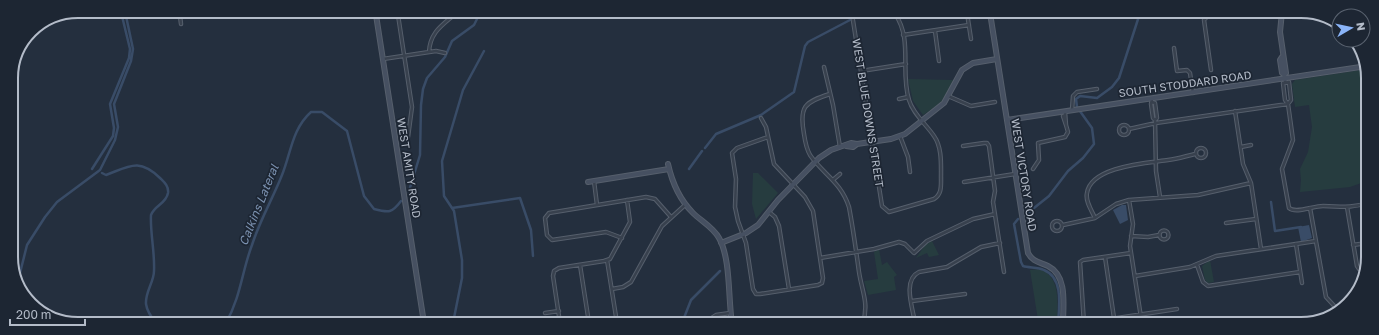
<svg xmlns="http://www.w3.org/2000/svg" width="1379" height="335" font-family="'Golos Text',sans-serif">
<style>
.green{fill:#263c3f}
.water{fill:#394c67}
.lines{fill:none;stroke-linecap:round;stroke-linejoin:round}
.canal{stroke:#394c67;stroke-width:2.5}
.street-casing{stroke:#565f6c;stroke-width:4.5}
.secondary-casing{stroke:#565f6c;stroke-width:6}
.street{stroke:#38414e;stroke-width:2.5}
.secondary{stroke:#465061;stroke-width:4}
.labels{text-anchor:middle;stroke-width:3.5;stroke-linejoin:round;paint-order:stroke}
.street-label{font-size:11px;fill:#b4bcc9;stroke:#1d2633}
.water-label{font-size:12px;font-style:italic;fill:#7c92b1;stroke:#1d2633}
.rim{fill:none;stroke:#b4bcc9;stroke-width:2}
</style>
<rect width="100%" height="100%" fill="#242f3e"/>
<path class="green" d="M1367,69V181L1350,187L1300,192L1301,180L1300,169L1308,152L1312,127L1309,105L1295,107L1292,84L1295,80Z
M908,79L953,80L944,101L923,115L913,101Z
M753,173H758L778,193L756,219L752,204Z
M932,241L939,255L929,257L927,253L916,258L926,244Z
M879,249L882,265L887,262L897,275L894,277L896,290L868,295L864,281L878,279L874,252Z
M1210,260L1214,282L1208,283L1205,280L1202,266Z
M1041,269C1062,280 1057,303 1057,324H1010L1038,320L1030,270Z"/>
<path class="water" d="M1122,205H1126L1128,220L1120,224L1113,210Z
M1309,225L1312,238L1301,242L1298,227Z"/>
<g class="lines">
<path class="canal" d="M705,148L716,134L761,115L794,92L805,46L808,42L850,20
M92,169L113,136L114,128L110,104L129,58L130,49L122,16
M689,169L702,151
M102,173L106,175C130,166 139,158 160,178C164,182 169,186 168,193C166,204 155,205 151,215C150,233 155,252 154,271C154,282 145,292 146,304C147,311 151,317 156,323
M409,191L420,155L421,105L423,89L427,78L445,57L452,41L474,25L479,15
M1271,202L1275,231L1301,227
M452,208L520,198L531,230L533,256
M1024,216L1049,196L1068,171L1083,158L1094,144L1092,128L1077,107L1076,99L1080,96L1097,98L1112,87L1119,78L1140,13
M1018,219L1014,224L1021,262L1023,266C1029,268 1038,267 1044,270C1064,278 1059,307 1058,324
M18,281L27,245L45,217L57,202L100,170L115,140L118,127L114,104L131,61L133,49L126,16
M226,323C241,296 242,271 252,245C260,220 273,198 282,175C291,153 292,129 311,112H322L347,131L364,196L374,209C389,213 392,213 401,201
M453,323L462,278V260L454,211L444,196L442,161L463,90L484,51
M682,323L691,300L720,271"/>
<g class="street-casing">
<path id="street" d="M967,13L971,39
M1202,13L1207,17
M852,14L882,206L889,212L934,199C942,194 941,186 941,177C941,164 942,147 934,136C926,124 913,114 909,100C900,72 913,39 895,14
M398,15L412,107L408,137
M180,16L181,24
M935,31L939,61
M903,35L969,25
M1174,48L1177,71L1187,70L1190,73L1193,93
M429,52C430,33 441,26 454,15
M383,59L436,51L445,53
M824,67L833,105L840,147
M1211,70L1204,20L1211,13H1216
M861,71L906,64
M1285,79V83H1283L1285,100L1288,104L1291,100L1289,82L1285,83
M11,81L14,97
M830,94C804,102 799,107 804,134C805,141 806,148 810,155C823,174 841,182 849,207C853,228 856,250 859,272C862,292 869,302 863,323
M948,96L971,106L995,102
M899,99L908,97
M1152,99L1151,104L1153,118L1155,120L1157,118L1155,103L1152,102
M1072,110L1073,96L1077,92L1097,89
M1235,111L1243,164L1251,183L1261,249
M1065,112L1066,125L1063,116L1065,115
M761,118L766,127L774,164L805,197L813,211L823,278L822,283L818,285L760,294H756L753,289L746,243L738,221L735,207L736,179L732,153L737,148L768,137
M1155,120L1156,171L1160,197
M1119 130a5 5 0 1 1 10 0a5 5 0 1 1-10 0Z
M1129,129L1156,123L1288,104L1293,140L1282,169L1289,208C1296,214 1313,206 1323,206C1339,206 1350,209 1367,203
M900,136L908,157L910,172
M963,146L984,143H987L989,146L995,191L993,202L1004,272
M1241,147L1251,145
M1196 153a5 5 0 1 1 10 0a5 5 0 1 1-10 0Z
M1033,169L1039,160L1038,143L1065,137L1068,132L1066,125
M834,179L840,174
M594,181L597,205
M964,182L1015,174
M1129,200L1133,224L1130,246L1142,324
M1347,207L1357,266L1359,269
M1310,208L1326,297L1338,310
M769,212L775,217L779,226L789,289
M1095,218C1092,211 1085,201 1087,193C1091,166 1148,163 1168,160C1177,159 1186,156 1195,154
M1052 226a5 5 0 1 1 10 0a5 5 0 1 1-10 0Z
M1226,223L1256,219
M1063,225L1095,218L1116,204L1129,200L1198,195L1251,183
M1159.5 235a4.5 4.5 0 1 1 9 0a4.5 4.5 0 1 1-9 0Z
M1131,236L1148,237L1159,235
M622,238L606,232L552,240L547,235L545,218L549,213L646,197L655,199L671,217
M1296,244L1302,283
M1353,245L1367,243
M1105,257L1114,318
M820,258L874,249L899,242L905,244L914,253L927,241L973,219L995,214
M607,260L617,323
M580,265L589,323
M1197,265L1203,282L1208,286L1300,272
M1135,276L1190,267L1216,256L1316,241
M612,289L623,287L631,282L662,226L685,205
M912,301L965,294
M545,313L559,311
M1084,320H1104L1177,309
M560,323L553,276L554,271L559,268L604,261L610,259L630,222L627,200
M704,323L716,315L730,313
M784,323L793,321L801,323
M828,323L829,320
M915,323C913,309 902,280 919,272L947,267L981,247L1000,243
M968,324L988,320
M1084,324L1080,262L1083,260L1131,253"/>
</g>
<g class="secondary-casing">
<path id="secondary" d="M1282,12L1280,32L1286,73L1284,74L1285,79
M990,13L1028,253C1033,262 1039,262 1048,266C1068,276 1063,305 1063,324
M376,15L424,323
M1282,57L1280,60L1282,73L1284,74
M1007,120L1367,66
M846,146L853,147L857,144L891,139L905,134L944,103L962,70L973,63L997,59
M668,164C672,182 679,199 693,213C701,221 713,227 719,238C731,259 728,300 732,323
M588,182L669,169
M721,243L746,233L758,225L778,200L819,158L831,150L851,143L857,144"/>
</g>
<use href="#street" class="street"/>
<use href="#secondary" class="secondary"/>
</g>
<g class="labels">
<g class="street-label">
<text transform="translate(1185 84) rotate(-8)" y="4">SOUTH STODDARD ROAD</text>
<text transform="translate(868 113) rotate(81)" y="4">WEST BLUE DOWNS STREET</text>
<text transform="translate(409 168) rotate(81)" y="4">WEST AMITY ROAD</text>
<text transform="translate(1024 175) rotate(81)" y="4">WEST VICTORY ROAD</text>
</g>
<g class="water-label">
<text transform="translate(259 205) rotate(-68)" y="4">Calkins Lateral</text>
</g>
</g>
<path d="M0 0H1379V335H0ZM78 18H1301A60 60 0 0 1 1361 78V257A60 60 0 0 1 1301 317H78A60 60 0 0 1 18 257V78A60 60 0 0 1 78 18Z" fill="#1d2633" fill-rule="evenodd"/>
<path class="rim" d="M78 18H1301A60 60 0 0 1 1361 78V257A60 60 0 0 1 1301 317H78A60 60 0 0 1 18 257V78A60 60 0 0 1 78 18Z"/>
<g transform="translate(1351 28) rotate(81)"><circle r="19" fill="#1d2633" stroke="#59626f"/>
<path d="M0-3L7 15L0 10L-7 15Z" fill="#8ab4f8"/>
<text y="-6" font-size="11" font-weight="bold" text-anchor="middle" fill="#b4bcc9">N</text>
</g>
<path d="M10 319v6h75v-6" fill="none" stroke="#b4bcc9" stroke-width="2"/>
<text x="16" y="319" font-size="12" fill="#b4bcc9" stroke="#1d2633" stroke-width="3" paint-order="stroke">200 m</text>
</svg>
